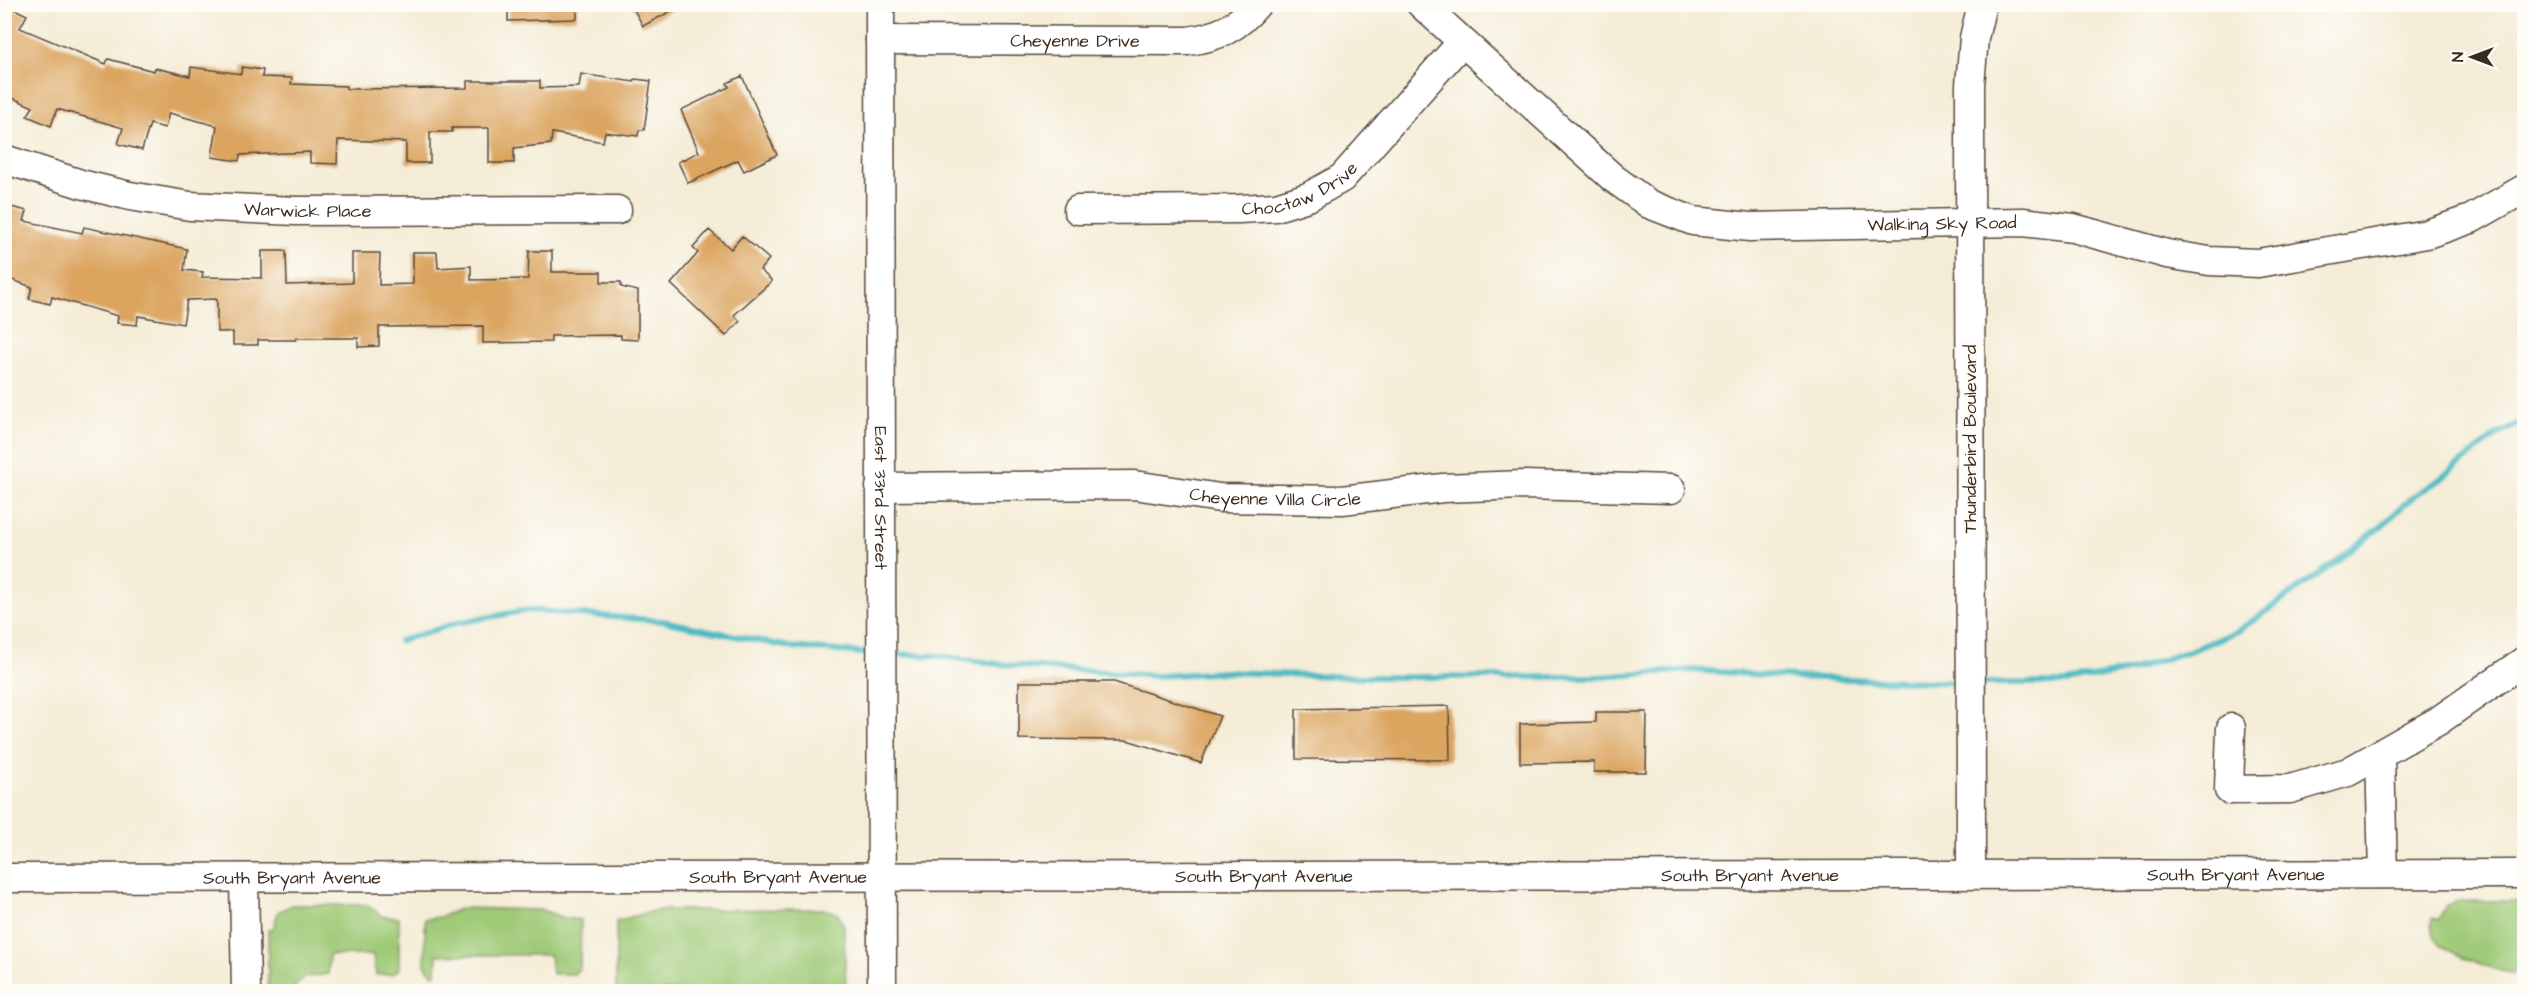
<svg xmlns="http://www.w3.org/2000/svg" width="2529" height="996" font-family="'Architects Daughter',sans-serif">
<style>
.green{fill:#9ec976;stroke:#6c7a4a;stroke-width:1.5}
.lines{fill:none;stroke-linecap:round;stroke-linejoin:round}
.stream{stroke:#4bbac2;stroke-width:6}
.building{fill:#dba45e}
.minor-casing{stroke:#57473a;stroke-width:31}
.minor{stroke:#fff;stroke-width:28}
.labels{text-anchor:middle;stroke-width:6;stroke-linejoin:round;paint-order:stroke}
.street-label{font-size:18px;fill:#3b2a1e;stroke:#fdfcf7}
</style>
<rect width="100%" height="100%" fill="#fdfcf7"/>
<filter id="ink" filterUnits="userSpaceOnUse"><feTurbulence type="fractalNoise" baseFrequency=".0167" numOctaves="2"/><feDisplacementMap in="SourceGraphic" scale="12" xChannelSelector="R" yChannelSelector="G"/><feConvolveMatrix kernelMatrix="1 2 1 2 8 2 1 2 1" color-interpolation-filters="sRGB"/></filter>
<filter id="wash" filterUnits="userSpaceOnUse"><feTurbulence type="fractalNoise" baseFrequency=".008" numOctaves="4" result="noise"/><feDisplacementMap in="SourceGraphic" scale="24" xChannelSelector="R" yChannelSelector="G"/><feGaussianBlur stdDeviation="1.35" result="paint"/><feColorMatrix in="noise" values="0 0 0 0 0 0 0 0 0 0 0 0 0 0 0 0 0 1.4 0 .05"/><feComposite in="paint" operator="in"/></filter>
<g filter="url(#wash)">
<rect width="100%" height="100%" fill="#f4ecd6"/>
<path class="green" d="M2458,901H2524V961L2517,960L2515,973C2503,974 2444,952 2437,941C2432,934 2432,926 2432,918L2438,920L2446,905Z
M292,905H367L382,916L399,918V969L393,974L376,975L373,955H329L328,974L306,977L290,991H268V929H273L278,912Z
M462,908L542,910L564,918L581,920L580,968L574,974H552L550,955H437L436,974H432L425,965V919L440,917Z
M823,909L837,913L844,926L846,991H616V921L657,910Z"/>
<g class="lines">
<path class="stream" d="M400,641L456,623L528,610L663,621L789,647L875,654
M888,654L941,656L997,664L1158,676L1225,672L1360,677H1600L1691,670L1795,677L1962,683
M1978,683H2066L2133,670L2197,648L2238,631L2329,567L2379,528L2414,496L2439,480L2498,434L2524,421"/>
</g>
<g id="blocks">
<path class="building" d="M4,4L27,15L20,28L106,64L108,59L154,71L155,68L190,76L191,67L241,74L242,67L263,70L262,77L292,78L291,84L346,86V89L467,88V81H540V88L579,87L581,74L634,82L635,79L651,81L644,130H639L638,136L605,132L603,142L552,133L551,144L514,148V163H489V128H452V132H430V163H406V142L338,140L337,164L310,163V152L240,155L239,161L212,157L217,126L169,113L165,128L150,124L142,150L118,144L123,128L57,109L51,126L27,116L33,107L4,94Z
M508,4H577V19L508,21Z
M631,4H684L643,26Z
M742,76L777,155L744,171L738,160L688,183L678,162L699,152L681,110L729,87L727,83Z
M4,205L27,211L24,221L82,233L84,227L187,249L184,270L203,272L202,277L262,278V251H286L287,285L352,283V253H380L379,285L413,284V252H437L438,268L471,266V280L528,279L529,251H552V272H601V282H621V287L638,291V340L621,339V335L551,336V342L483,343V326L379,327V346L358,347V338H296V340H258V345H233V332H217V299L187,300L183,324L138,316L137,325L117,323L118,316L52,297L50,304L29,299L32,287L4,277Z
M709,230L731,249L742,236L769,259L760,270L772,281L734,315L740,321L726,336L671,284L698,253L693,248Z
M1019,682H1114L1220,716L1201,763L1127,740L1019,739Z
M1449,706L1450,760L1296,759V709Z
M1596,712H1647L1646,772H1594V762L1520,763V724L1596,722Z"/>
</g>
</g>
<g filter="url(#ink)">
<use href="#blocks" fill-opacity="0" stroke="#57473a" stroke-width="1.5"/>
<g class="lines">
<g class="minor-casing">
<g id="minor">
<path id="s1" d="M880,4L882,992"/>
<path id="s2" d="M1421,4L1613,178L1649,204L1693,221L1750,227L2023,222L2073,228L2167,254L2209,261L2258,263L2427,234L2471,219L2524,189"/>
<path id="s3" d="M880,40L1188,41C1218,37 1237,28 1257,4"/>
<path id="s4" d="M4,159L81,184L130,196L190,206L296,211L617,210"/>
<path id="s5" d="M1078,210L1239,209L1276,207L1308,197L1342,178L1462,42"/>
<path id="s6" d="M880,487L1134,485L1220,498L1342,500L1443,488L1524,485L1671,489"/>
<path d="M2231,728L2229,790L2290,789L2348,772L2380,754"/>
<path d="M1971,874L1970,85L1974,38L1982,4"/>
<path d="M2383,874L2380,754L2438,721L2524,661"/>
<path id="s7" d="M4,878L2524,874"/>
<path d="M244,878L246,992"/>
</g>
</g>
<use href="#minor" class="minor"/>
</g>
</g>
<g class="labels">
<g class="street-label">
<text dy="6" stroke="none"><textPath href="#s3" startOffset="195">Cheyenne Drive</textPath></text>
<text dy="6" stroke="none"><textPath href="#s5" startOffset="226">Choctaw Drive</textPath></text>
<text dy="6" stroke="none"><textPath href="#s4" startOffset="310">Warwick Place</textPath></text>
<text dy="6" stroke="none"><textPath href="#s2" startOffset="600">Walking Sky Road</textPath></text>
<text transform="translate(1970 439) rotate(-90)" y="6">Thunderbird Boulevard</text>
<text dy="6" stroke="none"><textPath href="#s6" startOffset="396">Cheyenne Villa Circle</textPath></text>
<text dy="6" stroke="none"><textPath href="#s1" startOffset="494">East 33rd Street</textPath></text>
<text dy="6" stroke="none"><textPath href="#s7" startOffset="2232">South Bryant Avenue</textPath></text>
<text dy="6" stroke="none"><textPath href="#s7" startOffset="1746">South Bryant Avenue</textPath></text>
<text dy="6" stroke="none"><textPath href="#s7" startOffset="1260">South Bryant Avenue</textPath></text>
<text dy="6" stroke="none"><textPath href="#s7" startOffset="774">South Bryant Avenue</textPath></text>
<text dy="6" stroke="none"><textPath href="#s7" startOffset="288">South Bryant Avenue</textPath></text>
</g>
</g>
<rect width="2529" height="996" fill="none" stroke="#fdfcf7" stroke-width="24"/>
<g transform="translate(2472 57) rotate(270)" stroke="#fdfcf7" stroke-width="4.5" paint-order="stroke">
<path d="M0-4.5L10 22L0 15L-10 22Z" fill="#3b2a1e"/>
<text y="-9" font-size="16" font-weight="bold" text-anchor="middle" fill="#3b2a1e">N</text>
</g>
</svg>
